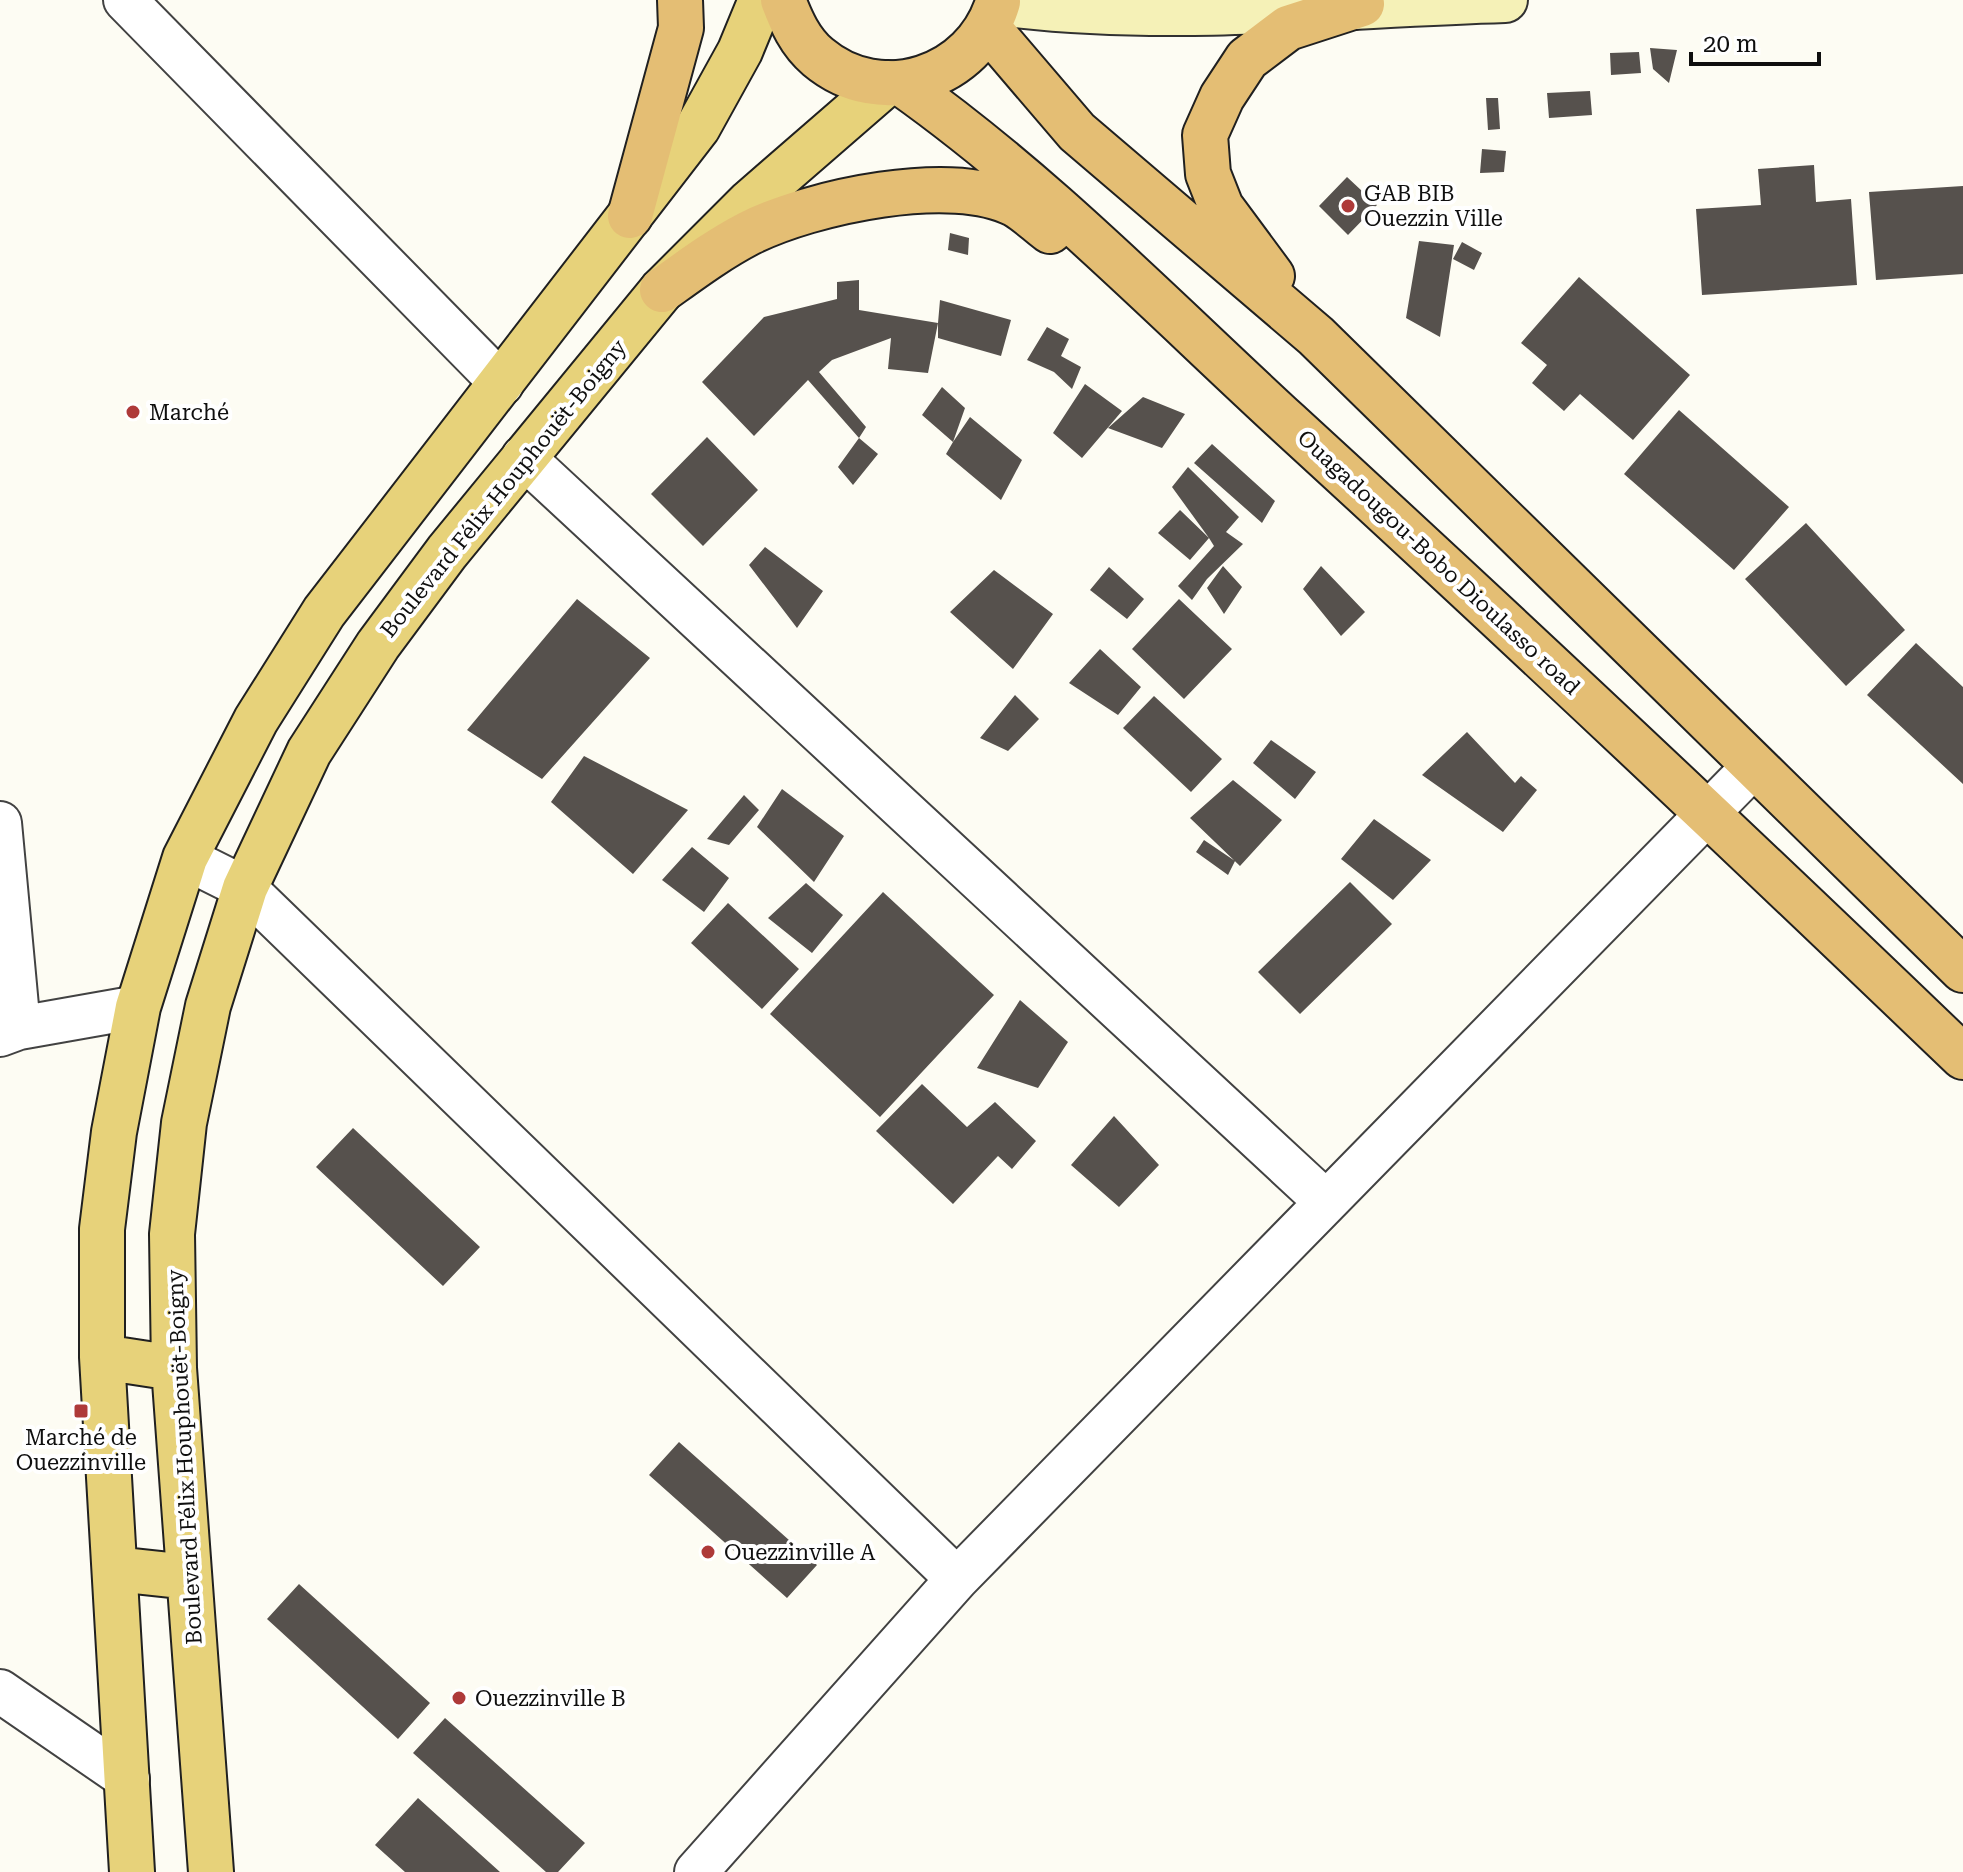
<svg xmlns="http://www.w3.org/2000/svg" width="1963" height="1872" font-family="'Roboto Serif',serif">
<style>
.building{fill:#56514d}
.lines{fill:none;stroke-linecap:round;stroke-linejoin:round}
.minor-casing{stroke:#424242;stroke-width:46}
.secondary-casing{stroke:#313131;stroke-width:48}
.primary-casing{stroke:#202020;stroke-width:48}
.trunk-casing{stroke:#202020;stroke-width:48}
.minor{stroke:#fff;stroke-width:42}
.secondary{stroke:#f5f1b7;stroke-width:44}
.primary{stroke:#e7d27a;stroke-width:44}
.trunk{stroke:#e4be74;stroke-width:44}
.poi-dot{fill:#ae3a39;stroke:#fff;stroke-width:3}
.labels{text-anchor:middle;stroke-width:8;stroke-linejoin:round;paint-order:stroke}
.poi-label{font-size:22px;fill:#0f0f0f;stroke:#fff;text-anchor:start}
.street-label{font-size:22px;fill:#0f0f0f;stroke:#fff}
</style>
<rect width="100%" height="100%" fill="#fdfcf3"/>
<path class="building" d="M1650,48L1677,50L1669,83L1653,69Z
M1639,52L1641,73L1611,75L1610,53Z
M1590,91L1592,115L1549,118L1547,93Z
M1486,98H1498L1500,129L1488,130Z
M1482,149L1506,151L1504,172L1480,173Z
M1814,165L1816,202L1851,199L1857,285L1702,295L1696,209L1761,205L1758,169Z
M1347,177L1377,205L1348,235L1319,206Z
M1963,186V274L1876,280L1869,192Z
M950,233L969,238L968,255L948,250Z
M1419,241L1454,245L1440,337L1406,318Z
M1462,242L1482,253L1474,270L1453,259Z
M1579,277L1690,375L1633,440L1580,394L1564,411L1532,383L1547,365L1521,343Z
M859,280V310L938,323L940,300L1011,320L1001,356L938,338V323L928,373L888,369L891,338L832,360L819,372L866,427L859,438L878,454L853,485L838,467L859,438L808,380L754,436L702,382L764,317L837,299V282Z
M1047,327L1069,339L1061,356L1081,367L1072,389L1054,372L1027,360Z
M1085,384L1122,411L1082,458L1053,433Z
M942,387L965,408L953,442L970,417L1022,460L1001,500L946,454L953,442L922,415Z
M1143,397L1185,414L1162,448L1108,428Z
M1679,410L1789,507L1734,570L1624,474Z
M707,437L758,490L703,546L651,494Z
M1212,444L1275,501L1262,523L1194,463Z
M1188,467L1239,517L1226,532L1243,544L1207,579L1192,600L1178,586L1214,546L1209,538L1190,560L1158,533L1180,510L1209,538L1172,487Z
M1806,523L1905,630L1846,686L1745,579Z
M765,547L823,591L797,628L749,565Z
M1223,566L1242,587L1224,614L1207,588Z
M1321,566L1365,612L1341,636L1303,589Z
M1109,567L1144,599L1127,619L1090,590Z
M994,570L1053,614L1013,669L950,612Z
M577,599L650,658L542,779L467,730Z
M1179,599L1232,649L1184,699L1132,649Z
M1916,643L1963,687V784L1867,695Z
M1100,649L1141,687L1118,715L1069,683Z
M1015,695L1039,719L1008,751L980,738Z
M1154,696L1222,759L1191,792L1123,728Z
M1467,732L1515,783L1521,776L1537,790L1503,832L1422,775Z
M1271,740L1316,772L1295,799L1253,763Z
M584,756L688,810L633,874L551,802Z
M1233,780L1282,820L1240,866L1190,818Z
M782,789L844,836L814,882L757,827Z
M744,795L759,810L729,845L707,839Z
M1374,819L1431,860L1393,900L1341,859Z
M1204,840L1235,861L1228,875L1196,852Z
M692,847L729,878L704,912L662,880Z
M1350,882L1392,924L1300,1014L1258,972Z
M806,883L843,915L812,953L768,918Z
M883,892L994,995L880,1117L770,1014Z
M728,903L799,969L762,1009L691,943Z
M1020,1000L1068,1042L1038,1088L977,1068Z
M922,1084L967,1127L995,1102L1036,1141L1012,1169L998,1156L953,1204L876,1131Z
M1114,1116L1159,1165L1119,1207L1071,1165Z
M353,1128L480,1247L443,1286L316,1167Z
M679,1442L817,1565L787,1598L649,1475Z
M299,1584L430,1703L398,1739L267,1619Z
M445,1718L585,1843L558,1872H546L413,1753Z
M418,1798L500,1872H405L375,1845Z"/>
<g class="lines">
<g class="minor-casing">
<path id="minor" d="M125,0L502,384
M523,457L1326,1202
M0,823L19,1028
M185,858L245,888L957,1579
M0,1035L19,1028L138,1007
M0,1691L128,1779
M696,1872L957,1579L1753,767"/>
</g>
<g class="secondary-casing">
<path id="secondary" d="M998,3C1165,25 1337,5 1505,0"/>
</g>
<g class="primary-casing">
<path id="primary" d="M102,1357L174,1368
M115,1569L189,1577
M132,1872L102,1357V1229L114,1132L138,1007L185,858L256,720L324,612L698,127L740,51L761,0
M211,1872L174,1368L172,1234L184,1123L208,1006L245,888L309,752L378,645L447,552L662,290L750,202L887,83"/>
</g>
<g class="trunk-casing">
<path id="trunk" d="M783,0C791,21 800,42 818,57C881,110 975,78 998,2
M989,29L1077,132L1316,336L1963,970
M901,83C1041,182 1161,306 1287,422C1515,631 1740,843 1963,1057
M630,216L681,28L680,0
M1272,276L1221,207L1208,174L1205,135L1222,97L1247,59L1288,28L1362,4
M662,290C690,270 718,249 749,233C810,202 953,171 1016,205C1028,212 1039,223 1050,231"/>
</g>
<use href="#minor" class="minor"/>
<use href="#secondary" class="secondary"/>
<use href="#primary" class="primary"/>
<use href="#trunk" class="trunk"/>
</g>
<g class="poi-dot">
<circle cx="1348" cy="206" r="8"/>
<circle cx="133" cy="412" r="8"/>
<rect x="73" y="1403" width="16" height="16" rx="4"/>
<circle cx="708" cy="1552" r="8"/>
<circle cx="459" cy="1698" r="8"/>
</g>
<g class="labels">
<g class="poi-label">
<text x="1364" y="201">GAB BIB<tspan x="1364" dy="25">Ouezzin Ville</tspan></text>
<text x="149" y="420">Marché</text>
<text x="81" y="1445" text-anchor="middle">Marché de<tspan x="81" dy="25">Ouezzinville</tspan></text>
<text x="724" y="1560">Ouezzinville A</text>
<text x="475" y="1706">Ouezzinville B</text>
</g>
<g class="street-label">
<text transform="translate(503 488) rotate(-51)" y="8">Boulevard Félix Houphouët-Boigny</text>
<text transform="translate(1439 562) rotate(43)" y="8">Ouagadougou-Bobo Dioulasso road</text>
<text transform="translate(184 1457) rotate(-93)" y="8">Boulevard Félix Houphouët-Boigny</text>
</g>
</g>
<path d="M1691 52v12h128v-12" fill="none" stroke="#0f0f0f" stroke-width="4"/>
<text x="1703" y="52" font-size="24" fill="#0f0f0f" stroke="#ffffff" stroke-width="6" paint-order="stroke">20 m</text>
</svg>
